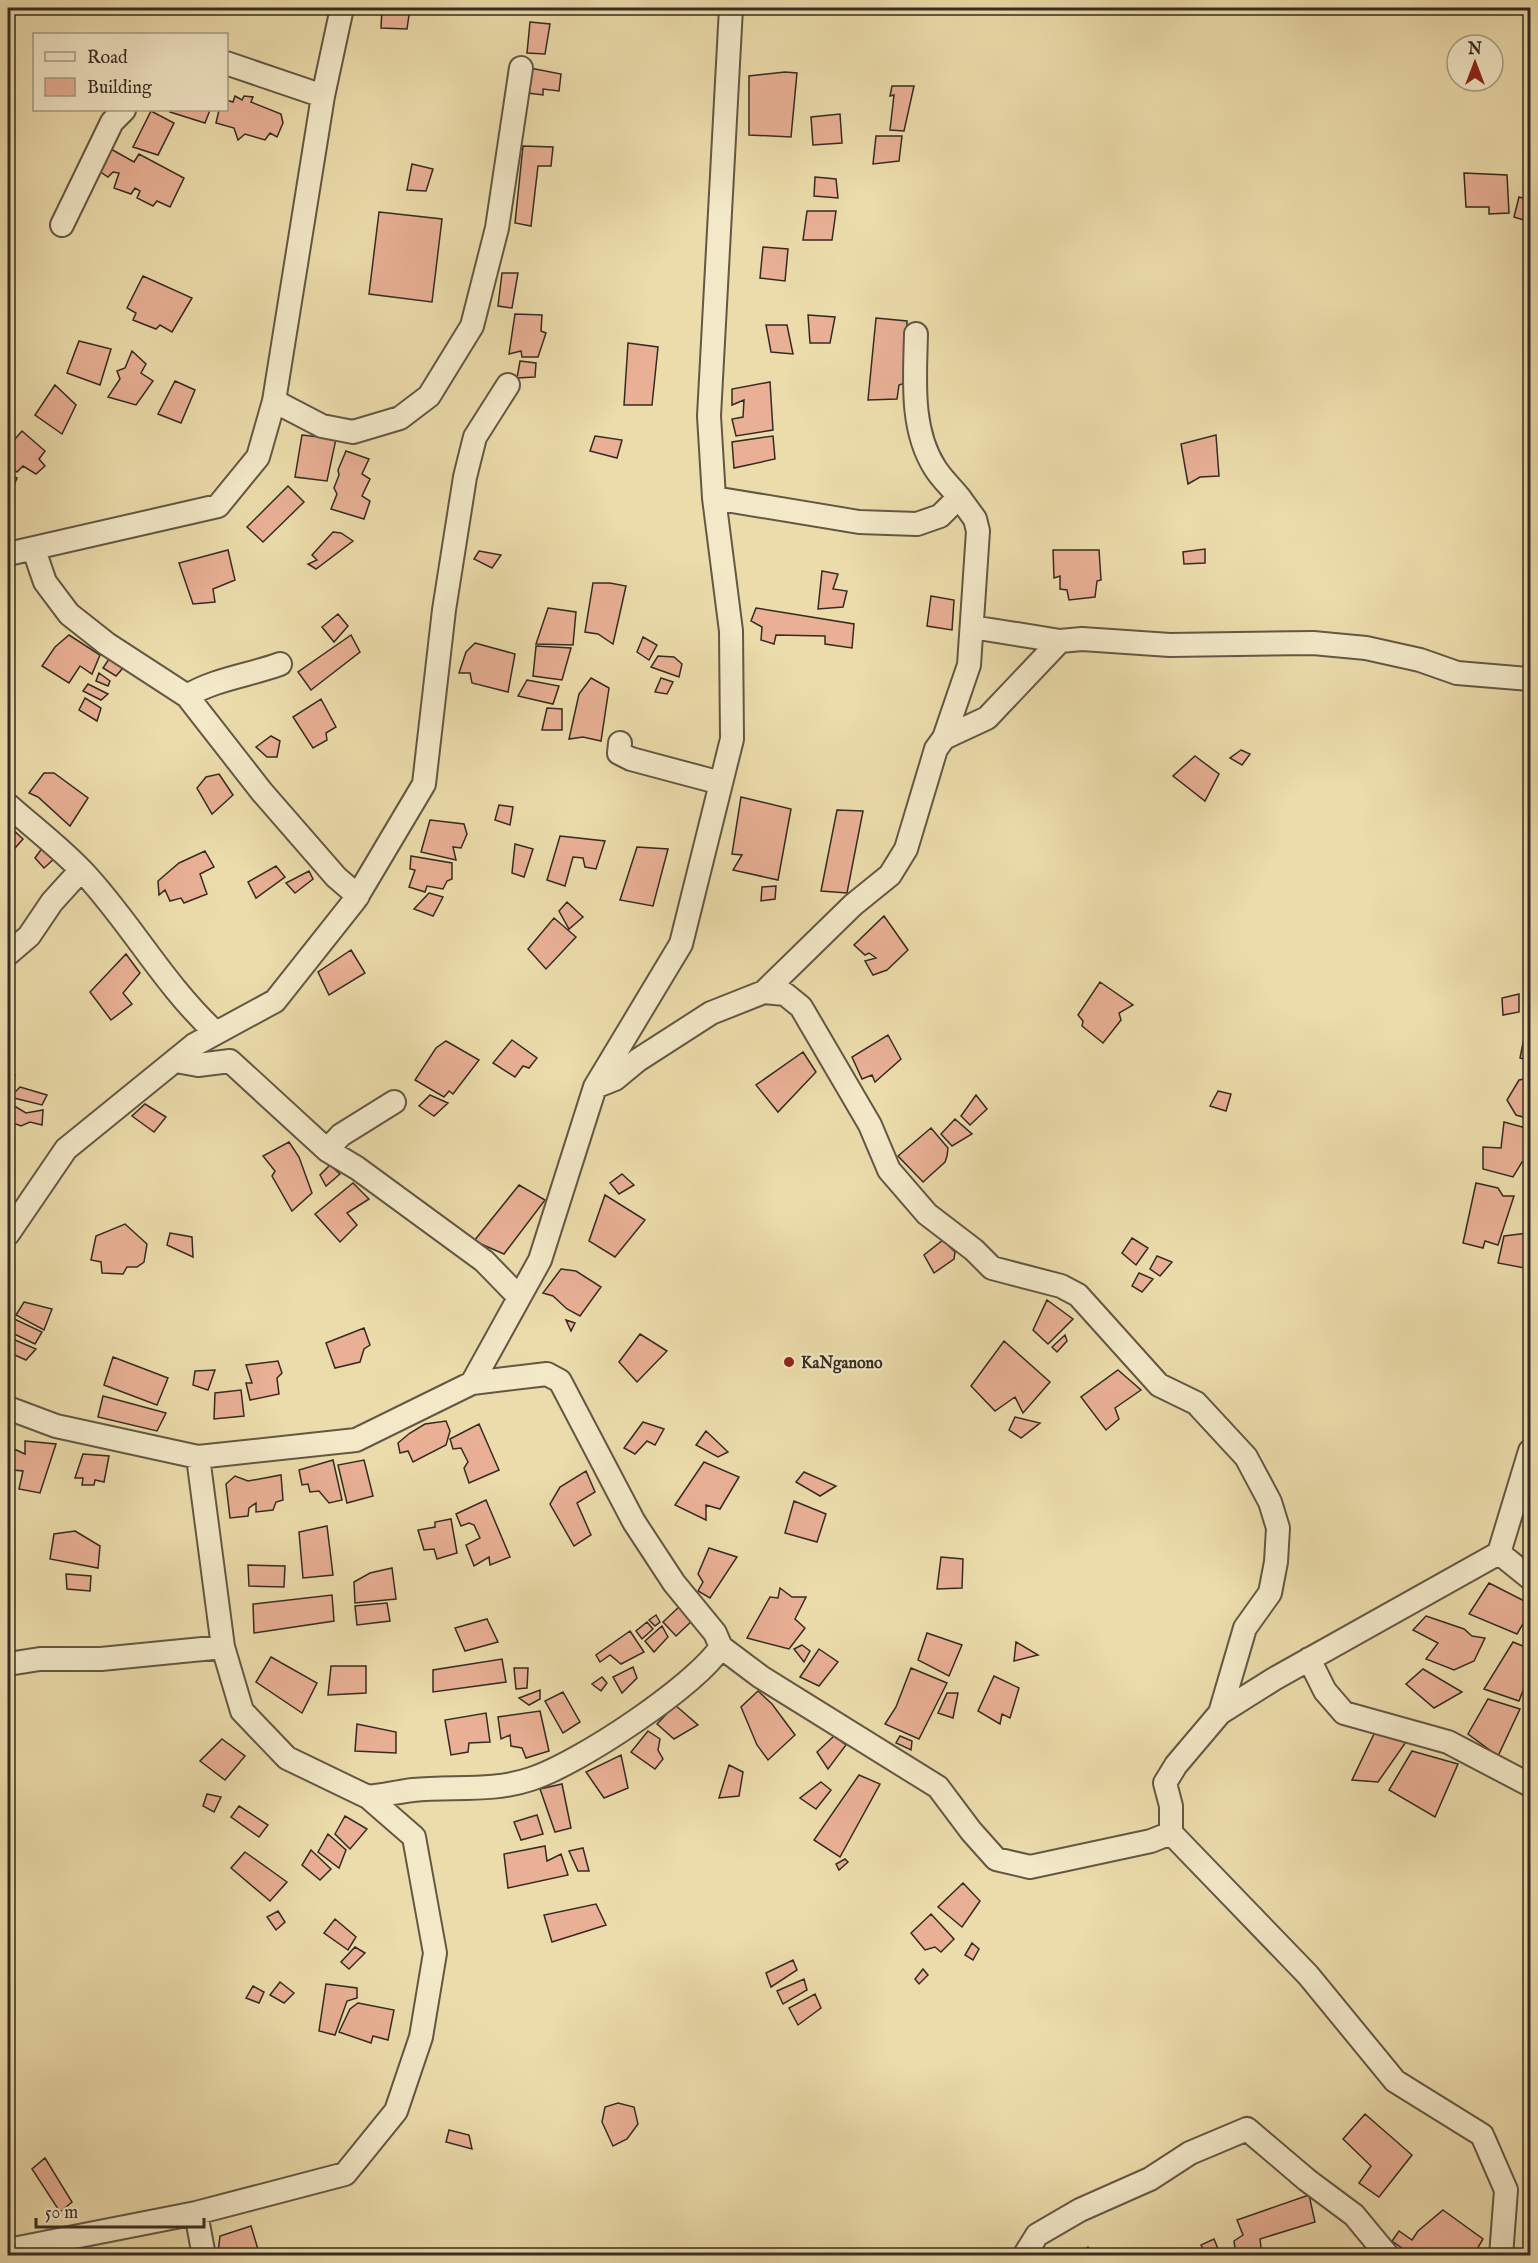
<svg xmlns="http://www.w3.org/2000/svg" width="1538" height="2263" font-family="'IM FELL English',serif">
<style>
.building{fill:#e9b095;stroke:#362b22;stroke-width:1.5}
.lines{fill:none;stroke-linecap:round;stroke-linejoin:round}
.minor-casing{stroke:#645744;stroke-width:26}
.minor{stroke:#f3e8c8;stroke-width:22}
.poi-dot{fill:#8f2418;stroke:#f3e8c8;stroke-width:2}
.labels{text-anchor:middle;stroke-width:4.5;stroke-linejoin:round;paint-order:stroke}
.poi-label{font-size:16px;font-weight:bold;fill:#362b22;stroke:#f3e8c8;text-anchor:start}
</style>
<rect width="100%" height="100%" fill="#ecdcab"/>
<filter id="stains"><feTurbulence type="fractalNoise" baseFrequency=".00333" numOctaves="4"/><feColorMatrix values="0 0 0 0 .2 0 0 0 0 .09 0 0 0 0 .02 0 0 0 .5 -.17"/></filter>
<radialGradient id="worn" r=".72"><stop offset=".6" stop-color="#630" stop-opacity="0"/><stop offset="1" stop-color="#630" stop-opacity=".3"/></radialGradient>
<path class="building" d="M382,8H410L407,29L381,28Z
M530,22L550,24L545,54L527,53Z
M530,68L561,74L559,91L543,89V95L528,93Z
M785,72L797,73L791,137L749,135V76Z
M892,86H914L904,131L890,130L894,95L890,96Z
M235,96L242,100L244,96L253,97L251,102L281,114L283,123L277,137L270,133L265,140L245,134L238,140L234,128L216,123L219,110H226V100L233,102Z
M171,110H210L205,123L170,112Z
M151,111L174,123L158,155L133,147Z
M840,114L842,143L813,145L811,117Z
M876,136H902L899,161L873,164Z
M523,146L553,147L551,166H538L531,226L515,223Z
M109,148L134,162L139,154L184,178L170,207L157,201L153,206L137,198L140,191L135,188L131,194L114,188L119,173L113,172L108,177L99,171Z
M412,164L433,169L426,191L407,190Z
M1464,173L1507,175L1509,213L1489,214V207H1466Z
M815,177L836,179L838,198L814,196Z
M1519,197L1530,200V222L1514,217Z
M807,211H836L832,240H803Z
M379,212L442,219L432,302L369,294Z
M763,247L788,249L785,281L760,278Z
M502,273H518L512,308L498,306Z
M143,276L192,298L172,332L160,325L156,329L133,320L136,313L127,308Z
M515,314L542,315L541,331L546,333L538,357H522L521,351L509,354Z
M808,315L835,317L830,343H810Z
M876,318L907,321L905,383L899,385L897,399L868,400Z
M766,325H787L793,354L771,352Z
M79,341L111,349L100,385L67,373Z
M628,343L658,347L652,405H624Z
M132,351L146,364L141,373L153,381L136,405L108,397L120,379L117,371L125,368Z
M520,361L536,363L535,377L517,378Z
M175,381L195,390L181,423L158,414Z
M770,382L773,430L736,436L732,419L743,417L744,400L732,405V389Z
M55,385L76,405L62,434L35,415Z
M1528,403H1530V432H1526Z
M22,431L45,451L39,459L45,466L36,474L23,466L17,472L8,465V434L15,439Z
M302,435L336,439L327,481L295,477Z
M1216,435L1219,476L1200,477L1188,484L1181,444Z
M595,436L622,440L617,458L590,451Z
M773,436L775,459L734,468L732,442Z
M346,451L369,459L362,474L370,479L362,496L370,501L364,519L331,509L337,494L334,488L339,475L338,470Z
M8,473L17,478L11,492L8,490Z
M288,486L304,502L263,542L247,527Z
M333,532L341,533L353,541L316,569L308,564L317,560L312,555Z
M1205,549V563L1184,564L1183,552Z
M228,550L235,580L213,589L215,602L193,604L179,563Z
M1053,550H1099L1101,580L1097,581L1095,597L1069,600L1067,590L1060,589V576L1054,578Z
M479,551L501,555L492,568L474,559Z
M822,571L838,574L833,589L847,591L843,607L818,609Z
M593,583H610L626,586L613,644L598,634L585,632Z
M931,596L954,600L952,630L927,626Z
M548,608L576,612L573,645L536,644Z
M756,608L854,624L852,648L825,644V636L776,635L774,644L761,640L762,627L751,621Z
M338,614L348,626L334,642L322,627Z
M69,635L100,655L92,674L80,666L69,683L42,666L55,647Z
M351,635L360,652L311,690L298,672Z
M643,637L657,645L649,660L637,652Z
M475,643L515,654L508,692L472,683L470,673H459L466,652Z
M536,646L571,648L562,680L533,676Z
M111,656L123,668L116,676L103,668Z
M658,656L674,657L682,664L679,677L651,667Z
M99,673L110,681L108,686L96,681Z
M591,678L609,688L601,741L583,737L569,739L579,694Z
M661,678L673,682L667,694L655,692Z
M527,680L559,686L553,704L518,696Z
M88,684L108,694L101,700L83,691Z
M85,698L101,708L97,721L79,710Z
M321,699L336,727L326,733L327,740L313,748L293,717Z
M547,708L562,709V730H542Z
M271,736L280,741L277,757H267L256,747Z
M1241,750L1250,754L1242,765L1230,758Z
M1195,756L1219,774L1205,801L1173,776Z
M44,773H54L88,798L70,826L38,797L29,793Z
M219,774L233,795L212,814L197,788L206,777Z
M741,797L791,809L778,880L733,870L742,855L732,854Z
M499,805L513,807L510,825L495,820Z
M837,810L863,811L847,893L821,891Z
M430,820L464,824L467,834L461,848L453,847L456,860L421,852Z
M8,825L23,839L8,856Z
M560,836L605,841L596,869L585,867L583,858L573,857L565,886L547,880Z
M515,844L533,849L524,877L512,873Z
M43,847L54,859L44,868L35,858Z
M637,847L668,849L653,906L620,900Z
M205,851L214,867L200,874L207,894L184,903L181,898L170,901L165,890L159,895L158,881L179,863Z
M411,856L452,863V879L447,881L443,889L427,886L425,892L409,887L415,870L410,869Z
M276,866L285,877L256,898L248,882Z
M309,871L313,879L295,893L286,883Z
M776,886L775,899L761,901L762,887Z
M429,893L443,897L433,916L414,909Z
M567,902L583,917L569,929L559,911Z
M884,916L908,950L887,970L873,975L865,961L876,958L869,953L865,955L854,945Z
M554,918L576,937L546,969L528,949Z
M351,950L365,973L329,995L318,972Z
M126,954L140,973L123,993L132,1004L111,1020L90,992Z
M1100,982L1133,1005L1119,1013L1121,1020L1103,1043L1082,1026L1083,1021L1078,1015Z
M1519,994V1012L1503,1015L1502,998Z
M888,1035L901,1059L875,1082L872,1075L862,1079L852,1057Z
M1524,1038L1530,1039V1061L1520,1058Z
M512,1040L537,1058L529,1068L523,1066L515,1077L493,1063Z
M446,1041L479,1060L453,1094L449,1091L444,1097L415,1080L436,1048Z
M803,1052L816,1072L778,1112L756,1085Z
M8,1072L15,1075L8,1084Z
M1530,1078V1119L1516,1115L1507,1100L1519,1080Z
M20,1087L47,1095L42,1105L10,1097Z
M1218,1091L1231,1094L1226,1111L1210,1106Z
M430,1095L448,1103L434,1116L419,1106Z
M976,1095L987,1109L970,1125L961,1116Z
M11,1104L26,1113L43,1110L42,1125L30,1122L21,1126L8,1121Z
M145,1104L166,1117L154,1132L132,1116Z
M955,1119L972,1134L952,1146L941,1134Z
M1504,1122L1530,1129V1163L1522,1162L1513,1177L1483,1169V1147L1501,1148Z
M931,1128L948,1148L947,1156L945,1162L923,1182L898,1156Z
M289,1142L299,1157L312,1193L292,1211L272,1176L275,1171L263,1156Z
M330,1165L340,1174L326,1186L320,1175Z
M622,1174L634,1185L619,1194L610,1183Z
M353,1183L369,1199L347,1213L357,1225L340,1242L315,1214Z
M1476,1183L1498,1188L1503,1196H1514L1498,1245L1485,1241L1483,1248L1463,1243Z
M519,1185L545,1200L504,1254L474,1241Z
M605,1195L645,1220L615,1257L589,1241Z
M125,1224L147,1244L144,1262L137,1267H127L123,1274L102,1273L101,1262L91,1260L96,1236Z
M170,1233L192,1237L193,1257L167,1245Z
M1528,1233L1530,1269L1498,1263L1504,1236Z
M1132,1238L1148,1248L1136,1265L1122,1253Z
M943,1240L955,1252L954,1259L934,1273L924,1255Z
M1157,1256L1172,1262L1160,1276L1150,1269Z
M561,1269L576,1271L601,1287L580,1316L567,1309L553,1296L543,1293Z
M1139,1273L1153,1279L1142,1292L1132,1286Z
M1047,1300L1073,1319L1048,1344L1033,1330Z
M24,1302L52,1309L44,1330L16,1315Z
M10,1317L42,1332L35,1344L8,1331Z
M566,1320L575,1323L571,1331Z
M364,1328L370,1345L364,1349L360,1362L335,1368L326,1343Z
M640,1334L667,1351L637,1382L619,1362Z
M1065,1335L1067,1341L1057,1352L1052,1347Z
M8,1337L36,1349L26,1360L8,1352Z
M1004,1341L1050,1382L1023,1413L1015,1397L995,1411L971,1386Z
M113,1357L168,1378L157,1405L104,1385Z
M278,1361L282,1373L277,1378L279,1394L250,1400L246,1383H252L246,1365Z
M215,1370L208,1390L193,1385L195,1371Z
M1118,1370L1141,1390L1115,1408L1119,1419L1106,1430L1081,1397Z
M241,1390L244,1416L214,1419L215,1393Z
M103,1396L166,1413L157,1431L98,1417Z
M1015,1417L1040,1423L1021,1438L1009,1430Z
M446,1421L450,1431L446,1445L413,1462L408,1451L400,1453L398,1443L410,1433L425,1424Z
M643,1422L664,1429L655,1445L647,1441L635,1454L624,1448Z
M479,1424L499,1470L469,1483L464,1468L468,1462L461,1448L453,1449L450,1439Z
M706,1431L728,1452L718,1457L696,1445Z
M25,1441L56,1444L40,1493L19,1489L23,1471L13,1470L14,1449L25,1454Z
M83,1454L109,1456L104,1482L95,1480L94,1485H82L83,1478H75Z
M333,1460L342,1500L329,1503L319,1491L310,1492L308,1484L302,1485L299,1470Z
M364,1460L373,1496L347,1503L338,1465Z
M704,1462L739,1477L720,1509L706,1505V1520L675,1505Z
M586,1471L595,1492L577,1503L591,1535L574,1546L550,1504L560,1487Z
M804,1472L836,1486L820,1496L796,1482Z
M281,1475L283,1500L276,1502L273,1510L256,1512V1503L249,1508L248,1516L230,1518L226,1484L235,1476L248,1481Z
M486,1500L510,1557L490,1565L489,1557L474,1566L466,1545L480,1538L474,1525L469,1523L461,1526L456,1514Z
M794,1501L826,1514L817,1542L785,1533Z
M451,1519L457,1553L437,1559L434,1549L424,1550L418,1530L435,1527V1522Z
M327,1526L333,1575L303,1578L299,1532Z
M75,1531L100,1546L98,1568L50,1559L54,1534Z
M709,1548L737,1557L710,1598L698,1591L703,1582L698,1574Z
M941,1557L963,1559L962,1588L937,1589Z
M248,1565L285,1566L284,1587L249,1586Z
M392,1568L396,1599L355,1603L354,1582L370,1573Z
M66,1574L91,1576L90,1591L67,1589Z
M1489,1583L1530,1604V1612L1517,1634L1469,1614Z
M780,1588L792,1597H806L795,1619L805,1628L789,1649L747,1638L770,1597L778,1598Z
M332,1595L334,1621L254,1633L253,1604Z
M387,1603L390,1621L357,1625L355,1606Z
M681,1605L694,1619L676,1636L663,1622Z
M656,1615L660,1622L655,1626L649,1620Z
M1426,1616L1464,1629L1472,1636L1485,1638L1474,1661L1454,1670L1426,1659L1438,1643L1413,1630Z
M487,1619L498,1642L465,1651L455,1628Z
M647,1622L653,1629L642,1639L636,1631Z
M662,1626L668,1637L654,1652L645,1641Z
M630,1631L644,1652L621,1664L610,1655L600,1662L596,1655Z
M927,1633L962,1645L949,1676L918,1660Z
M1016,1642L1038,1655L1014,1661Z
M1513,1642L1530,1649V1672L1519,1701L1484,1689Z
M802,1645L810,1651L804,1662L794,1649Z
M819,1649L838,1662L819,1686L800,1677Z
M271,1657L317,1683L302,1713L256,1682Z
M502,1659L506,1682L433,1692V1670Z
M331,1666H366V1693L328,1695Z
M633,1667L637,1678L622,1693L613,1677Z
M514,1668H528L527,1688L516,1689Z
M911,1668L947,1683L919,1739L885,1724L896,1707Z
M1423,1669L1462,1692L1434,1708L1406,1684Z
M994,1676L1019,1688L1010,1718L1002,1714L1000,1724L978,1711Z
M602,1677L607,1683L601,1691L592,1684Z
M540,1690V1699L529,1705L519,1698Z
M758,1691L772,1704L795,1735L768,1760L757,1745L741,1707Z
M563,1692L580,1722L563,1733L545,1701Z
M947,1693H958L953,1718L938,1713Z
M1488,1699L1520,1709L1498,1756L1468,1734Z
M675,1705L698,1725L674,1739L657,1724Z
M540,1711L549,1751L526,1758L522,1748L511,1746L510,1735L501,1739L498,1717Z
M486,1713L490,1742L469,1743L468,1752L451,1755L445,1720Z
M357,1724L396,1732V1753L355,1751Z
M648,1731L660,1739L658,1750L663,1759L655,1769L631,1752Z
M1375,1732L1406,1742L1378,1782L1352,1780Z
M834,1736L846,1745L828,1769L817,1752Z
M900,1736L912,1741L911,1750L896,1743Z
M222,1739L245,1756L225,1780L200,1761Z
M1412,1751L1458,1764L1435,1817L1389,1790Z
M621,1755L628,1788L604,1798L586,1772Z
M729,1765L743,1772L739,1796L719,1798Z
M859,1775L880,1784L840,1857L814,1840Z
M821,1782L831,1790L816,1809L800,1798Z
M562,1784L571,1828L555,1832L540,1789Z
M207,1794L221,1797L214,1812L203,1806Z
M239,1806L268,1825L259,1837L231,1817Z
M537,1815L543,1834L521,1840L514,1822Z
M345,1816L367,1829L350,1849L335,1834Z
M328,1834L346,1850L339,1868L318,1852Z
M545,1846L547,1861L561,1854L568,1875L508,1888L504,1854Z
M583,1848L589,1871H578L569,1851Z
M311,1850L331,1869L320,1880L302,1865Z
M245,1852L287,1882L270,1901L231,1868Z
M845,1859L848,1862L839,1870L836,1864Z
M963,1883L980,1901L962,1927L938,1907Z
M596,1904L606,1925L552,1942L544,1915Z
M278,1911L285,1922L276,1930L267,1917Z
M931,1914L954,1939L941,1952L935,1947L925,1950L911,1933Z
M335,1919L356,1937L348,1950L324,1933Z
M972,1943L979,1949L973,1960L965,1955Z
M355,1947L365,1953L349,1969L341,1962Z
M793,1960L797,1970L771,1987L766,1973Z
M923,1969L928,1975L919,1984L915,1979Z
M804,1979L807,1990L783,2004L777,1991Z
M280,1982L294,1993L284,2003L270,1995Z
M326,1984L357,1988V1998L347,2001L335,2035L319,2031Z
M253,1986L264,1992L259,2003L246,1998Z
M815,1994L821,2008L798,2025L789,2008Z
M358,2003L394,2010L388,2040L373,2036L371,2043L339,2032L350,2009Z
M618,2103L634,2107L638,2124L627,2139L613,2146L602,2122L605,2107Z
M1365,2114L1412,2155L1379,2197L1359,2183L1371,2166L1343,2139Z
M449,2130L469,2135L472,2149L446,2142Z
M45,2158L72,2202L60,2212L32,2169Z
M1309,2195L1315,2222L1260,2239L1262,2256H1236L1234,2241L1243,2235L1237,2220Z
M1443,2210L1483,2239L1473,2256H1413L1392,2241L1399,2231L1412,2240L1418,2231Z
M251,2226L260,2256H223L218,2252L220,2236Z
M1214,2239L1221,2256H1207L1201,2245Z
M1088,2247L1093,2256H1075Z"/>
<g class="lines">
<g class="minor-casing">
<path id="minor" d="M226,63L323,96
M62,225L112,122L124,110
M916,334C915,378 910,429 935,468C941,478 951,487 959,497
M274,401L322,426L353,432L400,418L429,396L472,326L497,228L521,68
M714,498L859,522L917,524L940,516L959,497L975,519L978,531L969,665L944,738
M34,550L45,582L69,614L107,644L187,696L262,792L336,877L358,896
M8,554L218,506L258,457L274,401L323,96L342,8
M972,627L1060,641
M187,696C215,679 250,675 280,664
M620,743L619,753L631,759L721,783
M8,805C34,828 62,849 86,875C132,925 165,986 216,1033
M8,954L29,936L52,902L81,870
M764,992L785,994L801,1007L870,1125L889,1170L927,1214L974,1250L992,1268L1061,1286L1078,1295L1159,1385L1196,1403L1246,1457L1270,1502L1278,1528L1276,1562L1270,1593L1245,1628L1220,1713
M176,1061L198,1065L230,1061L327,1150L357,1168L484,1261L519,1297
M595,1087L615,1079L638,1060L711,1013L764,992L853,905L890,875L906,849L936,749L944,738L987,718L1060,641L1082,639L1170,645L1313,643L1366,648L1420,660L1457,673L1530,679
M327,1150L341,1135L394,1102
M8,1234L66,1149L194,1045L275,1001L355,900L424,784L444,610L465,477L475,437L508,385
M8,1408L56,1426L198,1457L356,1440L472,1383L540,1260L595,1087L681,944L732,739L731,631L714,498L709,416L731,8
M1499,1553L1530,1578
M721,1647L761,1677L938,1787L971,1831L996,1859L1030,1867L1151,1841L1171,1833
M1309,1659L1325,1691L1344,1713L1448,1742L1530,1785
M8,1664L40,1659H101L223,1647
M368,1797C383,1795 398,1792 413,1790C453,1786 493,1792 531,1779C578,1764 694,1687 721,1647L715,1633L674,1583L634,1522L560,1381L547,1374L472,1383
M196,2213L204,2256
M8,2250L196,2213L345,2174L396,2111L421,2037L435,1953L414,1837L368,1797L287,1758L242,1711L223,1647L198,1457
M1024,2256L1037,2235L1080,2210L1150,2179L1190,2153L1247,2129L1307,2180L1354,2215L1388,2256
M1501,2256L1506,2190L1482,2135L1395,2081L1308,1975L1171,1833V1806L1165,1783L1176,1765L1220,1713L1274,1679L1499,1553L1530,1451"/>
</g>
<use href="#minor" class="minor"/>
</g>
<circle class="poi-dot" cx="789" cy="1362" r="6"/>
<g class="labels">
<g class="poi-label">
<text x="801" y="1368">KaNganono</text>
</g>
</g>
<rect width="1538" height="2263" fill="none" stroke="#ecdcab" stroke-width="30"/>
<rect x="9" y="9" width="1520" height="2245" fill="none" stroke="#362b22" stroke-width="3"/>
<rect x="15" y="15" width="1508" height="2233" fill="none" stroke="#362b22" stroke-width="1.5"/>
<rect x="33" y="33" width="195" height="78" fill="#f3e8c8" stroke="#a79c86" stroke-width="1.5"/>
<rect x="45" y="52" width="30" height="9" fill="#f3e8c8" stroke="#a79c86" stroke-width="1.5"/>
<text x="87" y="63" font-size="18" fill="#362b22">Road</text>
<rect x="45" y="78" width="30" height="18" fill="#e9b095" stroke="#a79c86" stroke-width="1.5"/>
<text x="87" y="93" font-size="18" fill="#362b22">Building</text>
<g transform="translate(1475 63)"><circle r="28" fill="#f3e8c8" stroke="#a79c86" stroke-width="1.5"/>
<path d="M0-4.5L10 22L0 15L-10 22Z" fill="#8f2418"/>
<text y="-9" font-size="16" font-weight="bold" text-anchor="middle" fill="#362b22">N</text>
</g>
<path d="M36 2218v9h168v-9" fill="none" stroke="#362b22" stroke-width="3"/>
<text x="45" y="2218" font-size="18" fill="#362b22" stroke="#f3e8c8" stroke-width="4.5" paint-order="stroke">50 m</text>
<rect width="100%" height="100%" filter="url(#stains)"/>
<rect width="100%" height="100%" fill="url(#worn)"/>
</svg>
